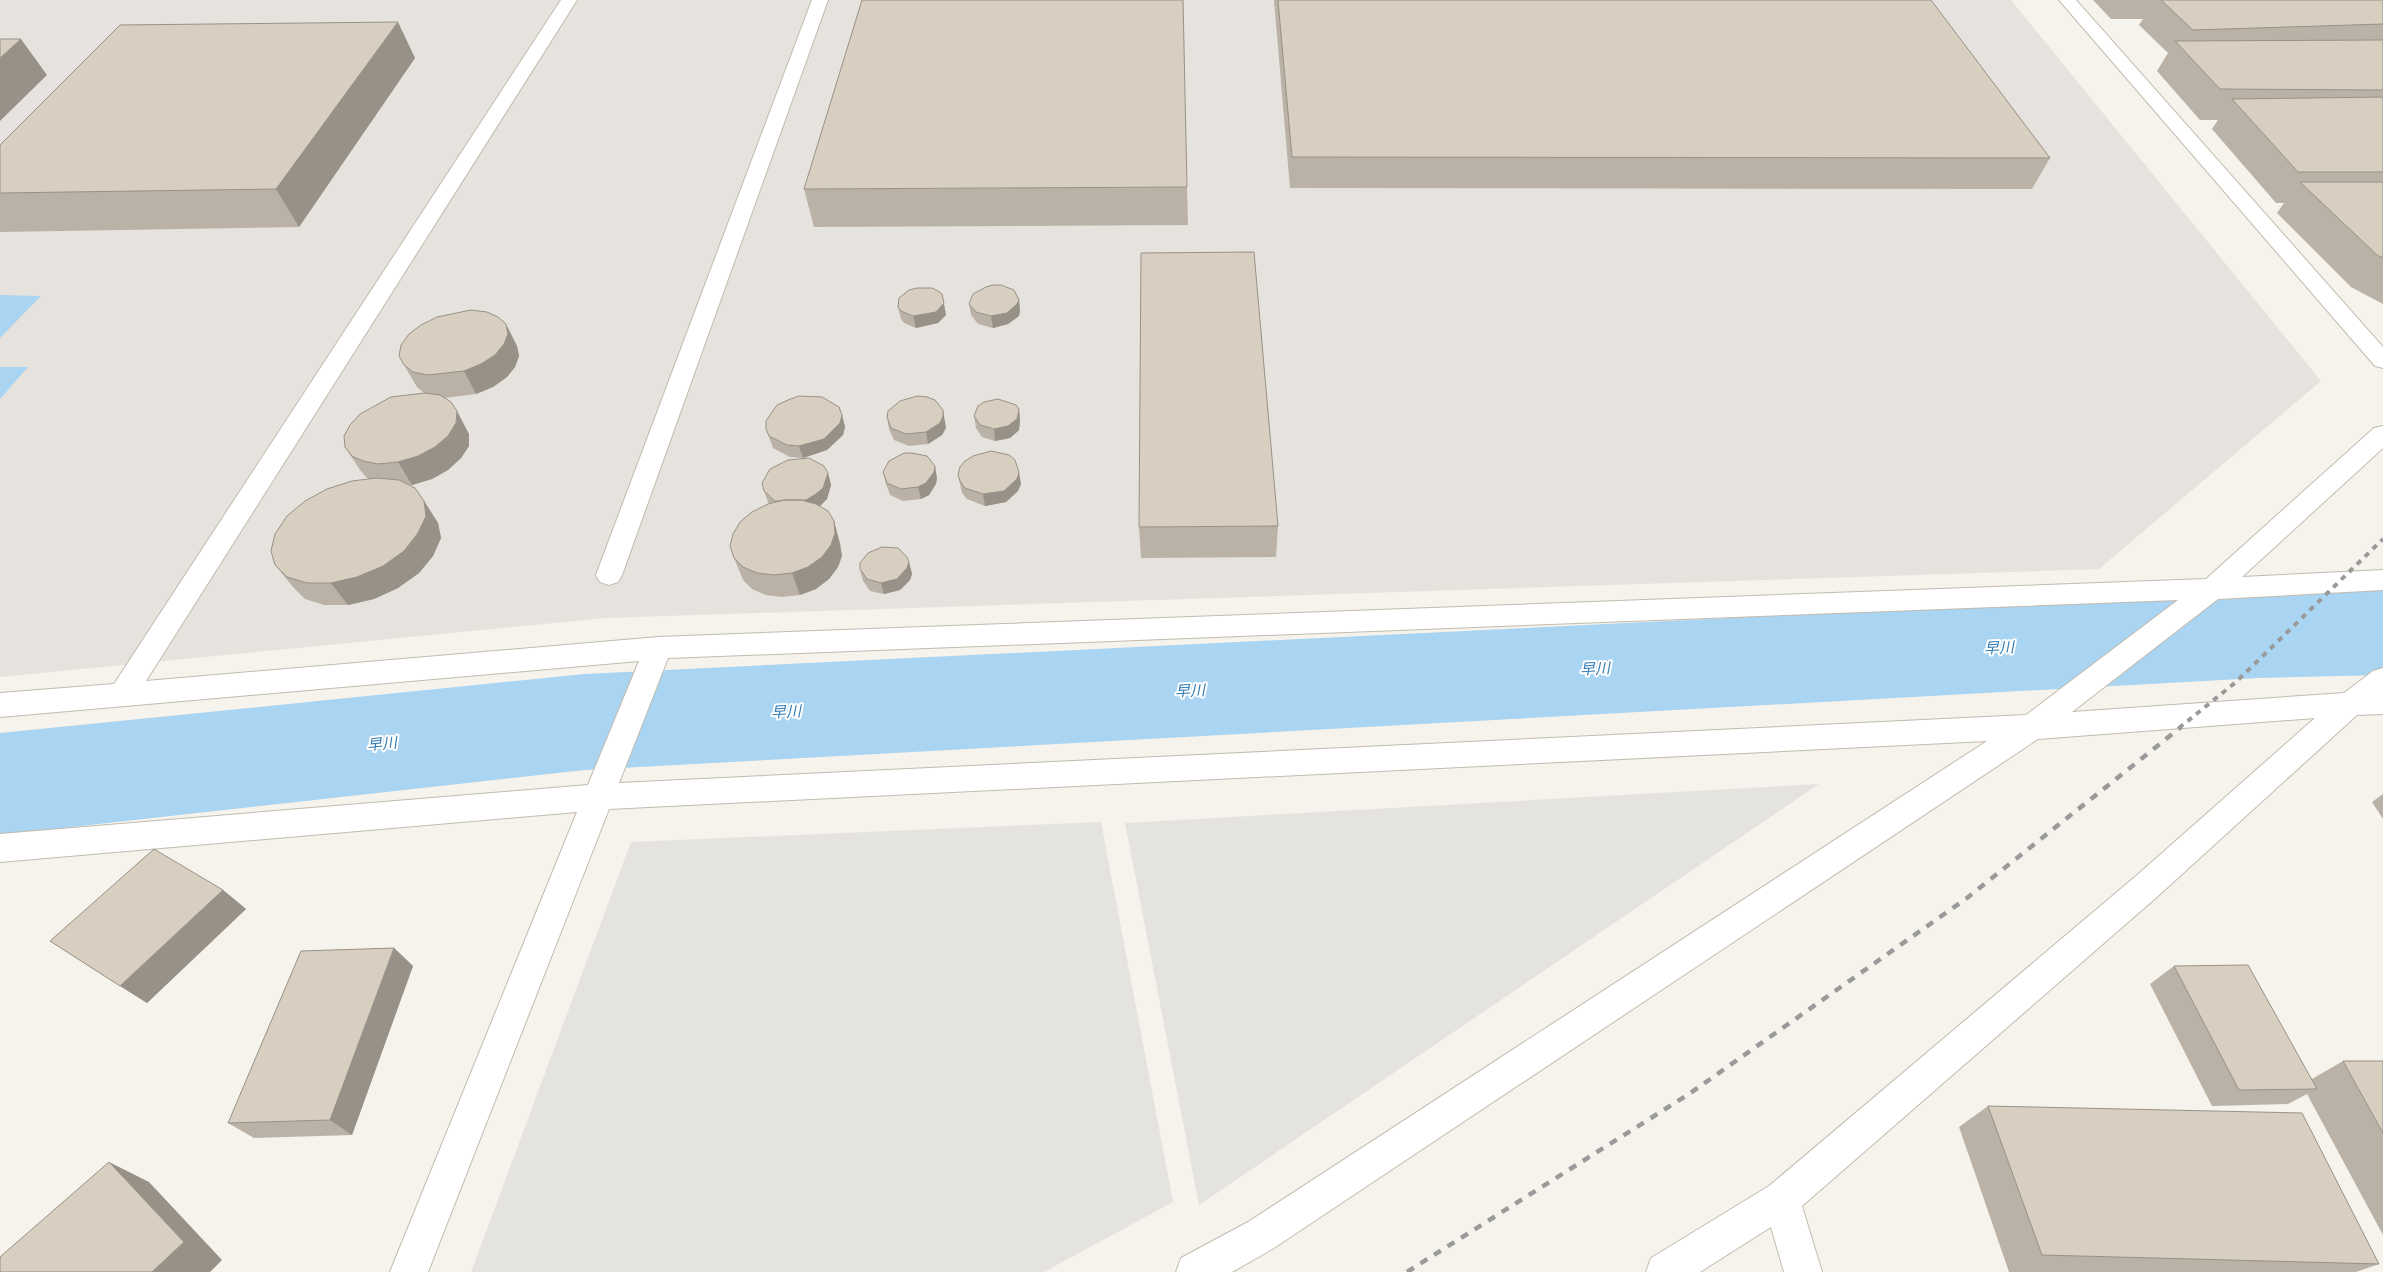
<svg xmlns="http://www.w3.org/2000/svg" width="2383" height="1272" font-family="Signika,'Noto Sans JP',sans-serif">
<style>
.industrial{fill:#e6e2dd}
.parking{fill:#e5e3e0}
.water{fill:#a9d4f2}
.lines{fill:none;stroke-linecap:round;stroke-linejoin:round}
.river{fill:#a9d4f2;fill-rule:evenodd}
.minor-casing{stroke:#c2bbae;stroke-width:2}
.minor{fill:#fff;fill-rule:evenodd}
.rail-far1{stroke:#9a9a9a;stroke-width:4;stroke-dasharray:5.5 5.5;stroke-linecap:butt}
.rail{stroke:#9a9a9a;stroke-width:4.5;stroke-dasharray:8 8;stroke-linecap:butt}
.wall{fill:#bab2a6}
.shaded-wall{fill:#979187}
.building{fill:#d8cfc1;stroke:#979187}
.labels{text-anchor:middle;stroke-width:4;stroke-linejoin:round;paint-order:stroke}
.water-label{font-size:15px;font-style:italic;fill:#2e7ab2;stroke:#fff}
</style>
<rect width="100%" height="100%" fill="#f6f3ec"/>
<path class="industrial" d="M0,0H2011L2321,381L2099,569L606,618L0,677Z"/>
<path class="parking" d="M1819,784L1199,1205L1125,823Z
M1101,822L1173,1202L1044,1272H471L631,842Z"/>
<path class="water" d="M0,295L41,296L0,338Z
M0,367H28L0,399Z"/>
<g class="lines">
<path class="river" d="M2383,589V675L2258,678L585,770L0,835V733L585,674L2258,592Z"/>
<g class="minor-casing">
<path id="minor" d="M561,0H577L146,681L658,637L2206,579L2374,428L2383,426V448L2242,577L2383,570V590L2218,599L2072,712L2344,693L2373,671L2383,668V714L2357,715L2158,896L1802,1206L1822,1272H1784L1771,1227L1700,1272H1646L1651,1258L1769,1186L2136,876L2315,718L2038,739L1274,1248L1232,1272H1176L1181,1258L1248,1222L1987,741L609,809L428,1272H390L577,812L0,862V834L588,785L639,661L0,717V693L114,684ZM2178,600L2026,715L619,783L668,658Z
M812,0H828L622,575L618,582L609,585L600,582L596,575Z
M2059,0H2076L2383,347V368L2375,366Z"/>
</g>
<use href="#minor" class="minor"/>
<path class="rail-far1" d="M2179,728L2236,682L2383,539"/>
<path class="rail" d="M1407,1272L1689,1094L1967,898L2181,727"/>
</g>
<path class="wall" d="M1274,0H1931L2050,158L2032,189L1290,188Z
M2093,0H2383V304L2351,287L2277,213L2284,203H2276L2212,129L2218,120H2200L2157,71L2168,53L2139,25L2143,19H2111Z
M415,58L299,227L0,232V145Z
M1187,187L1188,225L814,227L804,189Z
M942,294L946,315L938,323L916,328L904,323L901,319L898,307Z
M1019,300L1020,311L1019,316L1008,324L993,328L978,324L971,315L969,304Z
M517,346L519,356L515,367L507,377L493,387L476,394L444,398L469,434V446L461,458L448,470L432,479L412,485H409L424,501L438,523L441,538L433,556L419,573L398,588L374,599L348,605H324L305,599L293,587L275,565L369,479L367,478L360,470L345,447L424,393L417,387L404,365Z
M1019,409L1020,421L1019,430L1010,438L995,441L982,437L976,428L974,416Z
M842,415L845,427L843,435L827,450L803,458L790,457L773,448L766,429Z
M887,417L945,422L946,428L942,435L928,444L909,446L894,440L889,429Z
M883,472L937,478L936,484L929,495L921,499L903,501L890,495L886,484Z
M828,473L831,485L827,499L820,506L834,521L840,544L842,556L838,567L829,579L816,589L800,595L782,597L766,595L752,589L743,580L734,558L769,504L768,502L764,491Z
M958,475L1021,484L1018,491L1006,502L985,506L967,499L962,493Z
M1278,526L1276,557L1141,558L1139,527Z
M909,562L912,574L910,580L900,590L884,594L870,591L863,581L860,569Z
M2383,794V819L2372,802Z
M223,890L246,909L147,1003L50,941Z
M394,948L413,966L352,1135L254,1138L228,1123Z
M2174,966L2312,1079L2343,1061H2383V1235L2307,1094L2288,1104L2212,1106L2150,984Z
M1988,1106L2379,1264L2356,1272H2009L1959,1127Z"/>
<path class="shaded-wall" d="M398,22L415,58L299,227L276,189Z
M21,39L47,75L0,121V58Z
M942,294L946,315L938,323L916,328L913,316Z
M1019,300L1020,311L1019,316L1008,324L993,328L991,316Z
M506,324L517,346L519,356L515,367L507,377L493,387L476,394L464,371Z
M1019,409L1020,421L1019,430L1010,438L995,441L994,429Z
M943,410L946,428L942,435L928,444L926,432Z
M457,411L469,434V446L461,458L448,470L432,479L412,485L398,462Z
M842,415L845,427L843,435L827,450L803,458L799,446Z
M935,466L937,478L936,484L929,495L921,499L918,487Z
M1019,472L1021,484L1018,491L1006,502L985,506L983,494Z
M828,473L831,485L827,499L820,506L789,515Z
M424,501L438,523L441,538L433,556L419,573L398,588L374,599L348,605L331,583Z
M834,521L840,544L842,556L838,567L829,579L816,589L800,595L792,573Z
M909,562L912,574L910,580L900,590L884,594L881,583Z
M223,890L246,909L147,1003L120,986Z
M394,948L413,966L352,1135L330,1120Z
M109,1162L149,1182L222,1260L210,1272H152Z"/>
<path class="building" d="M862,0H1183L1187,187L804,189Z
M1278,0H1931L2050,158L1292,157Z
M2161,0H2383V24L2193,30Z
M398,22L276,189L0,193V145L120,25Z
M0,39H21L0,58Z
M2383,40V90L2220,89L2175,41Z
M2383,97V172H2298L2232,99Z
M2300,182H2383V258L2377,255Z
M1254,252L1278,526L1139,527L1141,253Z
M993,285H1001L1014,290L1019,300L1017,304L1007,313L991,316L976,312L969,304L973,294L986,287Z
M917,288H932L938,291L942,294L944,303L936,312L913,316L901,311L898,307L899,298L909,290Z
M471,310L487,312L498,317L506,324L508,334L504,344L495,355L481,364L464,371L428,375L413,372L404,365L399,356L401,345L409,334L421,325L437,317Z
M425,393L440,395L451,402L457,411L456,423L448,436L435,447L418,456L398,462L378,464L363,461L352,456L345,447L344,436L350,425L360,414L391,397Z
M799,396L822,397L839,407L842,415L840,423L824,439L799,446L787,445L769,436L766,429V421L777,405L788,400Z
M917,396L927,397L935,400L943,410V416L940,423L926,432L906,434L891,428L887,417L888,411L900,401Z
M998,399L1016,405L1019,409L1017,419L1008,426L994,429L980,425L974,416L978,406L984,402Z
M991,451L1009,455L1015,460L1019,472L1017,479L1004,491L983,494L965,488L960,481L958,475L960,467L965,461L973,456Z
M904,453H912L927,456L935,466L934,472L926,483L918,487L901,489L887,483L883,472L889,461Z
M809,458L824,466L828,473L823,488L816,494L806,500H784L779,501H775L764,491L762,483L770,469L788,460Z
M376,478L399,480L415,488L424,501L426,516L418,533L404,551L383,566L357,577L331,583H307L287,577L275,565L271,551L275,534L287,516L305,501L327,489L352,481Z
M784,500H801L816,504L828,511L834,521L835,533L831,545L822,557L808,567L792,573L774,575L757,573L743,567L734,558L730,546L733,534L740,522L752,512L768,504Z
M882,547L898,548L907,557L909,562L907,568L897,579L881,583L867,579L860,569V563L868,553Z
M154,849L223,890L120,986L50,941Z
M394,948L330,1120L228,1123L301,951Z
M2248,965L2317,1089L2239,1090L2174,966Z
M2343,1061H2383V1133Z
M1988,1106L2302,1113L2379,1264L2042,1255Z
M109,1162L184,1242L152,1272H0V1257Z"/>
<g class="labels">
<g class="water-label">
<text transform="translate(1999 648) rotate(-3)" y="5">早川</text>
<text transform="translate(1595 669) rotate(-3)" y="5">早川</text>
<text transform="translate(1190 691) rotate(-3)" y="5">早川</text>
<text transform="translate(786 712) rotate(-3)" y="5">早川</text>
<text transform="translate(382 744) rotate(-6)" y="5">早川</text>
</g>
</g>
</svg>
